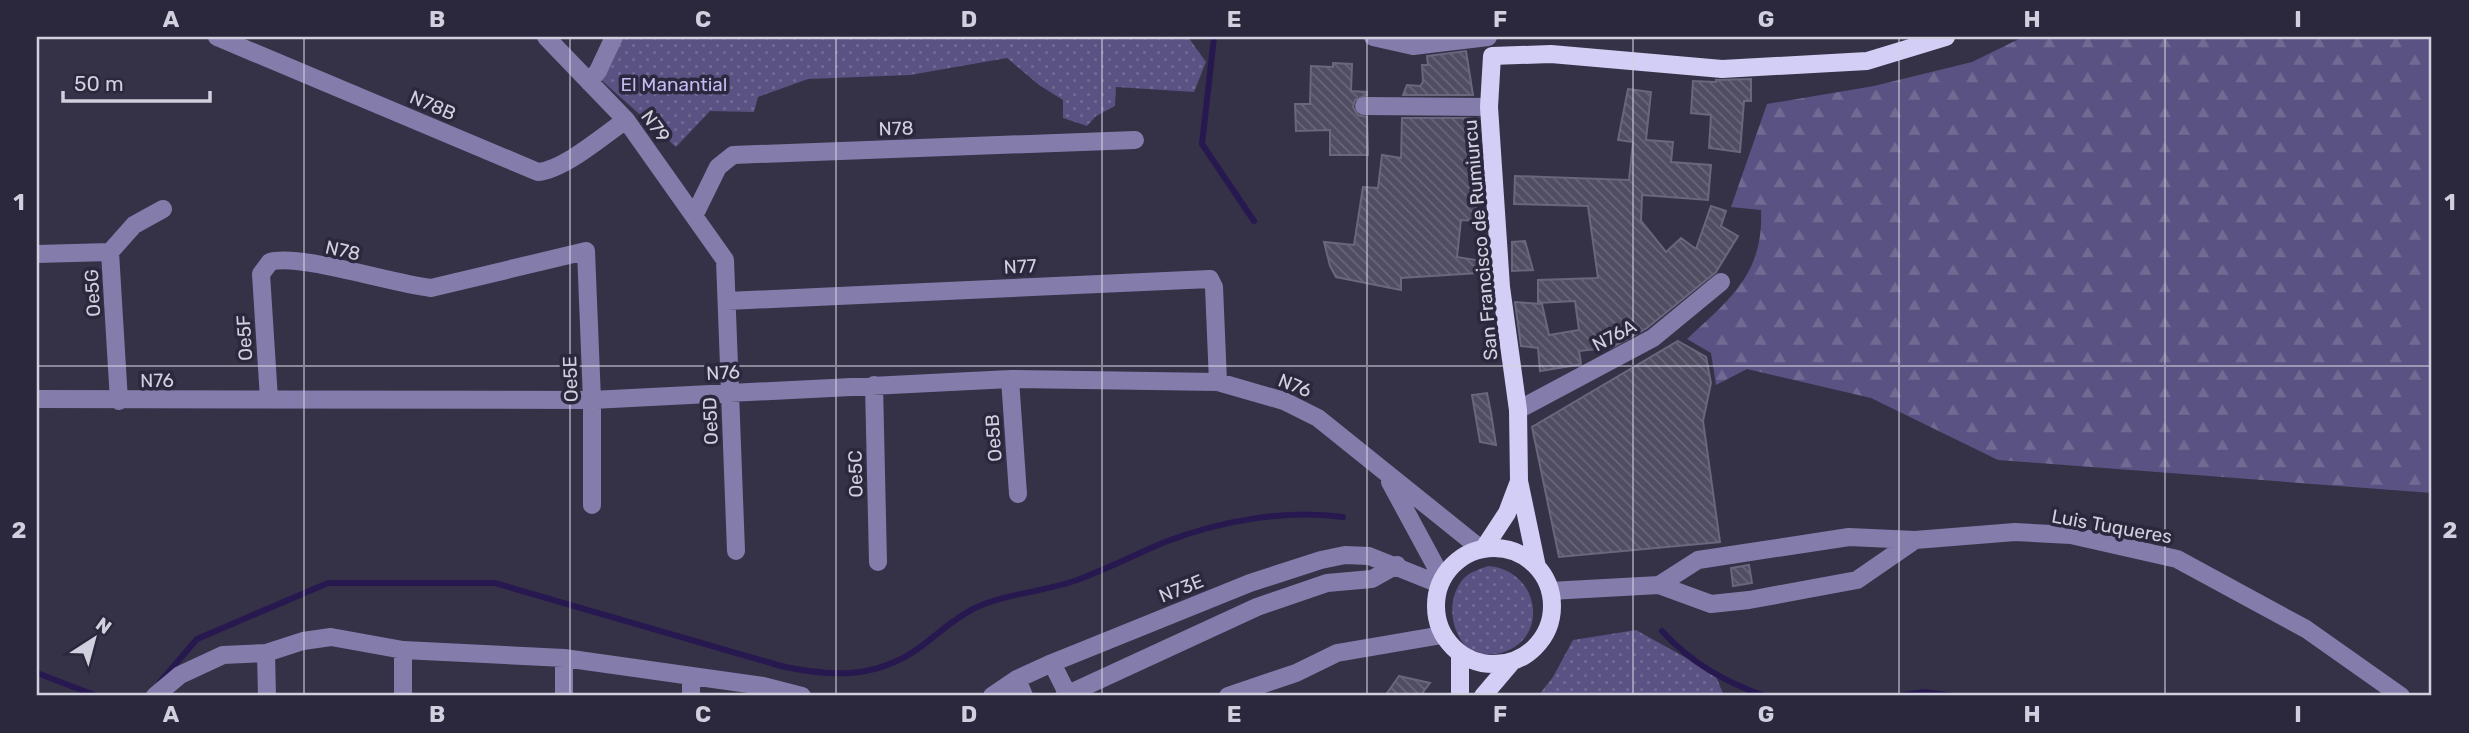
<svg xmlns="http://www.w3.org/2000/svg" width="2469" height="733" font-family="Rubik,sans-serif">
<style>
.green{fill:url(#green-dots)}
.forest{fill:url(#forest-firs)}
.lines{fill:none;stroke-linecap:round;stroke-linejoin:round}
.stream{stroke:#271950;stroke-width:6}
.building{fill:url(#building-back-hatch);stroke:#69667e;stroke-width:2}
.minor{stroke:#847dac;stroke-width:18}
.major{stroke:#d2cef5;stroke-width:18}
.grid{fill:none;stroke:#d1d0de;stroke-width:2;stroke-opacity:0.55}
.labels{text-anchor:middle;stroke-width:7;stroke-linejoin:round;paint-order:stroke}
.park-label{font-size:19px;fill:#c3bcf2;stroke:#2b283d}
.street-label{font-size:19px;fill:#d1d0de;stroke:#2b283d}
.neatline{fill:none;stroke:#d1d0de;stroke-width:2.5}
.grid-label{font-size:23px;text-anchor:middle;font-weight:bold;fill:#d1d0de}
</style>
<defs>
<pattern id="green-dots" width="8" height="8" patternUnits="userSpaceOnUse" patternTransform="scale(1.75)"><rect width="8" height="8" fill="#5a5282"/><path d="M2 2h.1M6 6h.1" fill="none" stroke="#716a93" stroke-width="1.8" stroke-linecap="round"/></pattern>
<pattern id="forest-firs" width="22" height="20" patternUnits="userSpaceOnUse" patternTransform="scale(1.75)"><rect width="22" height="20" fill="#5a5282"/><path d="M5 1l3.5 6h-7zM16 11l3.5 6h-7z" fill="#716a93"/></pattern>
<pattern id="building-back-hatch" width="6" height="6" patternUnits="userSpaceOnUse" patternTransform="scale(1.75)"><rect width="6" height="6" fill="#504d63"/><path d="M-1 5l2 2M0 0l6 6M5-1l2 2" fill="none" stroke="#686679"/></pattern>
</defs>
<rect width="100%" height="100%" fill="#353247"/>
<path class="green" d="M610,37H1188L1206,62L1194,92L1116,87L1115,106L1096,116L1087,126L1063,118V100L1039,85L1007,58L910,75L808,79L758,97L754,112L710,111L676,147L599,78Z
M1488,566C1542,570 1551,644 1496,654C1483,656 1472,654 1463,643C1449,624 1448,596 1464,578C1470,572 1480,569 1488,566Z
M1636,630L1715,674L1724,696H1538L1553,677L1573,640Z"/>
<path class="forest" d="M2023,37H2432V493L1998,460L1871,398L1747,369L1716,385L1711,353L1687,339C1729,300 1764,274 1761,210L1731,207L1767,104L1874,86L1972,62Z"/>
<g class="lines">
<path class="stream" d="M1214,37L1202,144L1254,221
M1662,631C1691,663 1725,682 1765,696
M37,673L97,696
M160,682L197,639L328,583H495L781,666C830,677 876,679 919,648C938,634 953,619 975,608C1007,593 1044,592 1077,580C1107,569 1136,554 1165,542C1220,521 1285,509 1343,517
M1895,696L1925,692L1954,696"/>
</g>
<path class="building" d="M1466,51L1473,95H1403L1407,85L1420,86L1423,82L1422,65H1428L1427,56Z
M1333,63L1352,64L1351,91L1367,92V95L1355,100L1353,107L1358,115L1367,117L1368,155H1330V130L1296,131L1295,104H1310L1311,66L1333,67Z
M1751,79V101H1744L1740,152L1709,148L1711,115L1691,113L1693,81L1716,82V80Z
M1628,89L1651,92L1646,140L1673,142L1671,162L1711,165L1708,200L1642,195L1641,221L1666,252L1681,238L1696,249L1711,206L1726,211L1721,226L1738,236L1716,272L1647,328L1613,347L1579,351L1581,364L1577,365L1540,371L1538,348L1521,346L1515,302L1542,304L1549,335L1579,330L1575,301L1538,303V280L1598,278L1588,206L1514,204L1515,176L1629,180L1633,142L1618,140Z
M1402,118H1478V166L1481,167L1475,221L1461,220L1457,257L1476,260L1478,273L1401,278V290L1336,277L1330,266L1324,242L1354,245L1363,187L1378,188L1382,155L1401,158Z
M1525,241L1533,270L1512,271V242Z
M1678,341L1706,357L1711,383L1703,421L1720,542L1559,557L1532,427Z
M1487,393L1491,413L1496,445L1480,442L1472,395Z
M1749,565L1752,583L1733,586L1731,568Z
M1399,676L1430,683L1420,696H1385Z"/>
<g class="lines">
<path class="minor" d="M217,37L538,172C564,170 604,135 626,120
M546,37L626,120L725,260L736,551
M1373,37L1413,46L1488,37
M589,82L598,71L614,37
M1364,106L1489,107
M694,216L718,167L733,155L1135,140
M37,254L110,252
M727,301L1210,279L1214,287L1218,382
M1010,379L1018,494
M874,385L878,562
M37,399L592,400L1010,379L1218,382L1284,401L1318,418L1481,549
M269,399L261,274L270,262C298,253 393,284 431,288L586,251L592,400V505
M119,401L110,252L134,225L163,209
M1518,410L1653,338L1721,282
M1390,482L1442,578
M1659,585L1698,560L1849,537L1915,540L2015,532L2071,535L2177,559L2306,629L2401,696
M1550,591L1659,585L1711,604L1749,600L1857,580L1915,540
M403,650V696
M266,653L267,696
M1052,663L1068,695
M1017,679L1024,696
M155,696L180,675L223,655L266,653L303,641L331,637L403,650L564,658L763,686L802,696
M564,696V658
M691,696V678
M992,696L1017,679L1052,663L1250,583L1321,560L1345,555L1369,556L1439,584
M1064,696L1257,607L1327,583L1372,579L1397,565
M1228,696L1296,673L1337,653L1442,635"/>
<path class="major" d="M1436 606a58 58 0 1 1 116 0a58 58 0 1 1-116 0Z
M1484,548L1507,513L1518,484
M1537,567L1519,481L1518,410L1501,287L1489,107L1492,56L1551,54L1722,69L1867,61L1946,37
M1460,654V696
M1483,696L1511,663"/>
</g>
<path class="grid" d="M304,37V696M570,37V696M836,37V696M1102,37V696M1367,37V696M1633,37V696M1899,37V696M2165,37V696M37,366H2432"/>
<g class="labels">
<g class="park-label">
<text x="674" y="91">El Manantial</text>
</g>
<g class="street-label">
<text transform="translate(433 105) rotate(23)" y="7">N78B</text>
<text transform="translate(656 126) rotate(54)" y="7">N79</text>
<text transform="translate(896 128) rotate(-2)" y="7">N78</text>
<text transform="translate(1480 240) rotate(-95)" y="7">San Francisco de Rumiurcu</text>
<text transform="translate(343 250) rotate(13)" y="7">N78</text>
<text transform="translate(1020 266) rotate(-3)" y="7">N77</text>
<text transform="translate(92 293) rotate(-93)" y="7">Oe5G</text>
<text transform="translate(1614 335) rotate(-28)" y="7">N76A</text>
<text transform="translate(244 338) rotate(-93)" y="7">Oe5F</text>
<text transform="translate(723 372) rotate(-3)" y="7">N76</text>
<text transform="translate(570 379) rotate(-92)" y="7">Oe5E</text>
<text transform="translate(157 380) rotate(-1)" y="7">N76</text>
<text transform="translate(1295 385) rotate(22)" y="7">N76</text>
<text transform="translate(710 421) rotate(-92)" y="7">Oe5D</text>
<text transform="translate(993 438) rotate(-94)" y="7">Oe5B</text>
<text transform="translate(855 474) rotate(-91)" y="7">Oe5C</text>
<text transform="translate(2112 526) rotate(10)" y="7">Luis Tuqueres</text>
<text transform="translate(1181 588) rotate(-22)" y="7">N73E</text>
</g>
</g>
<rect width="2469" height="733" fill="none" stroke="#2b283d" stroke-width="77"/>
<g transform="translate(94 639) rotate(36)" stroke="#2b283d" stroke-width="5" paint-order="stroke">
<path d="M0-5L12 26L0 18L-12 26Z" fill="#d1d0de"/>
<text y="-10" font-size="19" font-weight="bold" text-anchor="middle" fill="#d1d0de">N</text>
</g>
<path d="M63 91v10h147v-10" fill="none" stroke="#d1d0de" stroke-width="3.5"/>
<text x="74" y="91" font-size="21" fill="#d1d0de" stroke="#2b283d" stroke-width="5" paint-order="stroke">50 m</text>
<rect x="38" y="38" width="2392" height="656" class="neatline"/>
<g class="grid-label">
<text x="171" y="27">A</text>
<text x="437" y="27">B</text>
<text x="703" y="27">C</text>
<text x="969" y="27">D</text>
<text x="1234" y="27">E</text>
<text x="1500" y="27">F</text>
<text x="1766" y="27">G</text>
<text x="2032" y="27">H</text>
<text x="2298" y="27">I</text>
<text x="19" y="210">1</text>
<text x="2450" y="210">1</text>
<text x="19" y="538">2</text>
<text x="2450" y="538">2</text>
<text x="171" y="722">A</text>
<text x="437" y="722">B</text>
<text x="703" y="722">C</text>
<text x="969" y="722">D</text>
<text x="1234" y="722">E</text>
<text x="1500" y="722">F</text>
<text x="1766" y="722">G</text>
<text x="2032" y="722">H</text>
<text x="2298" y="722">I</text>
</g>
</svg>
